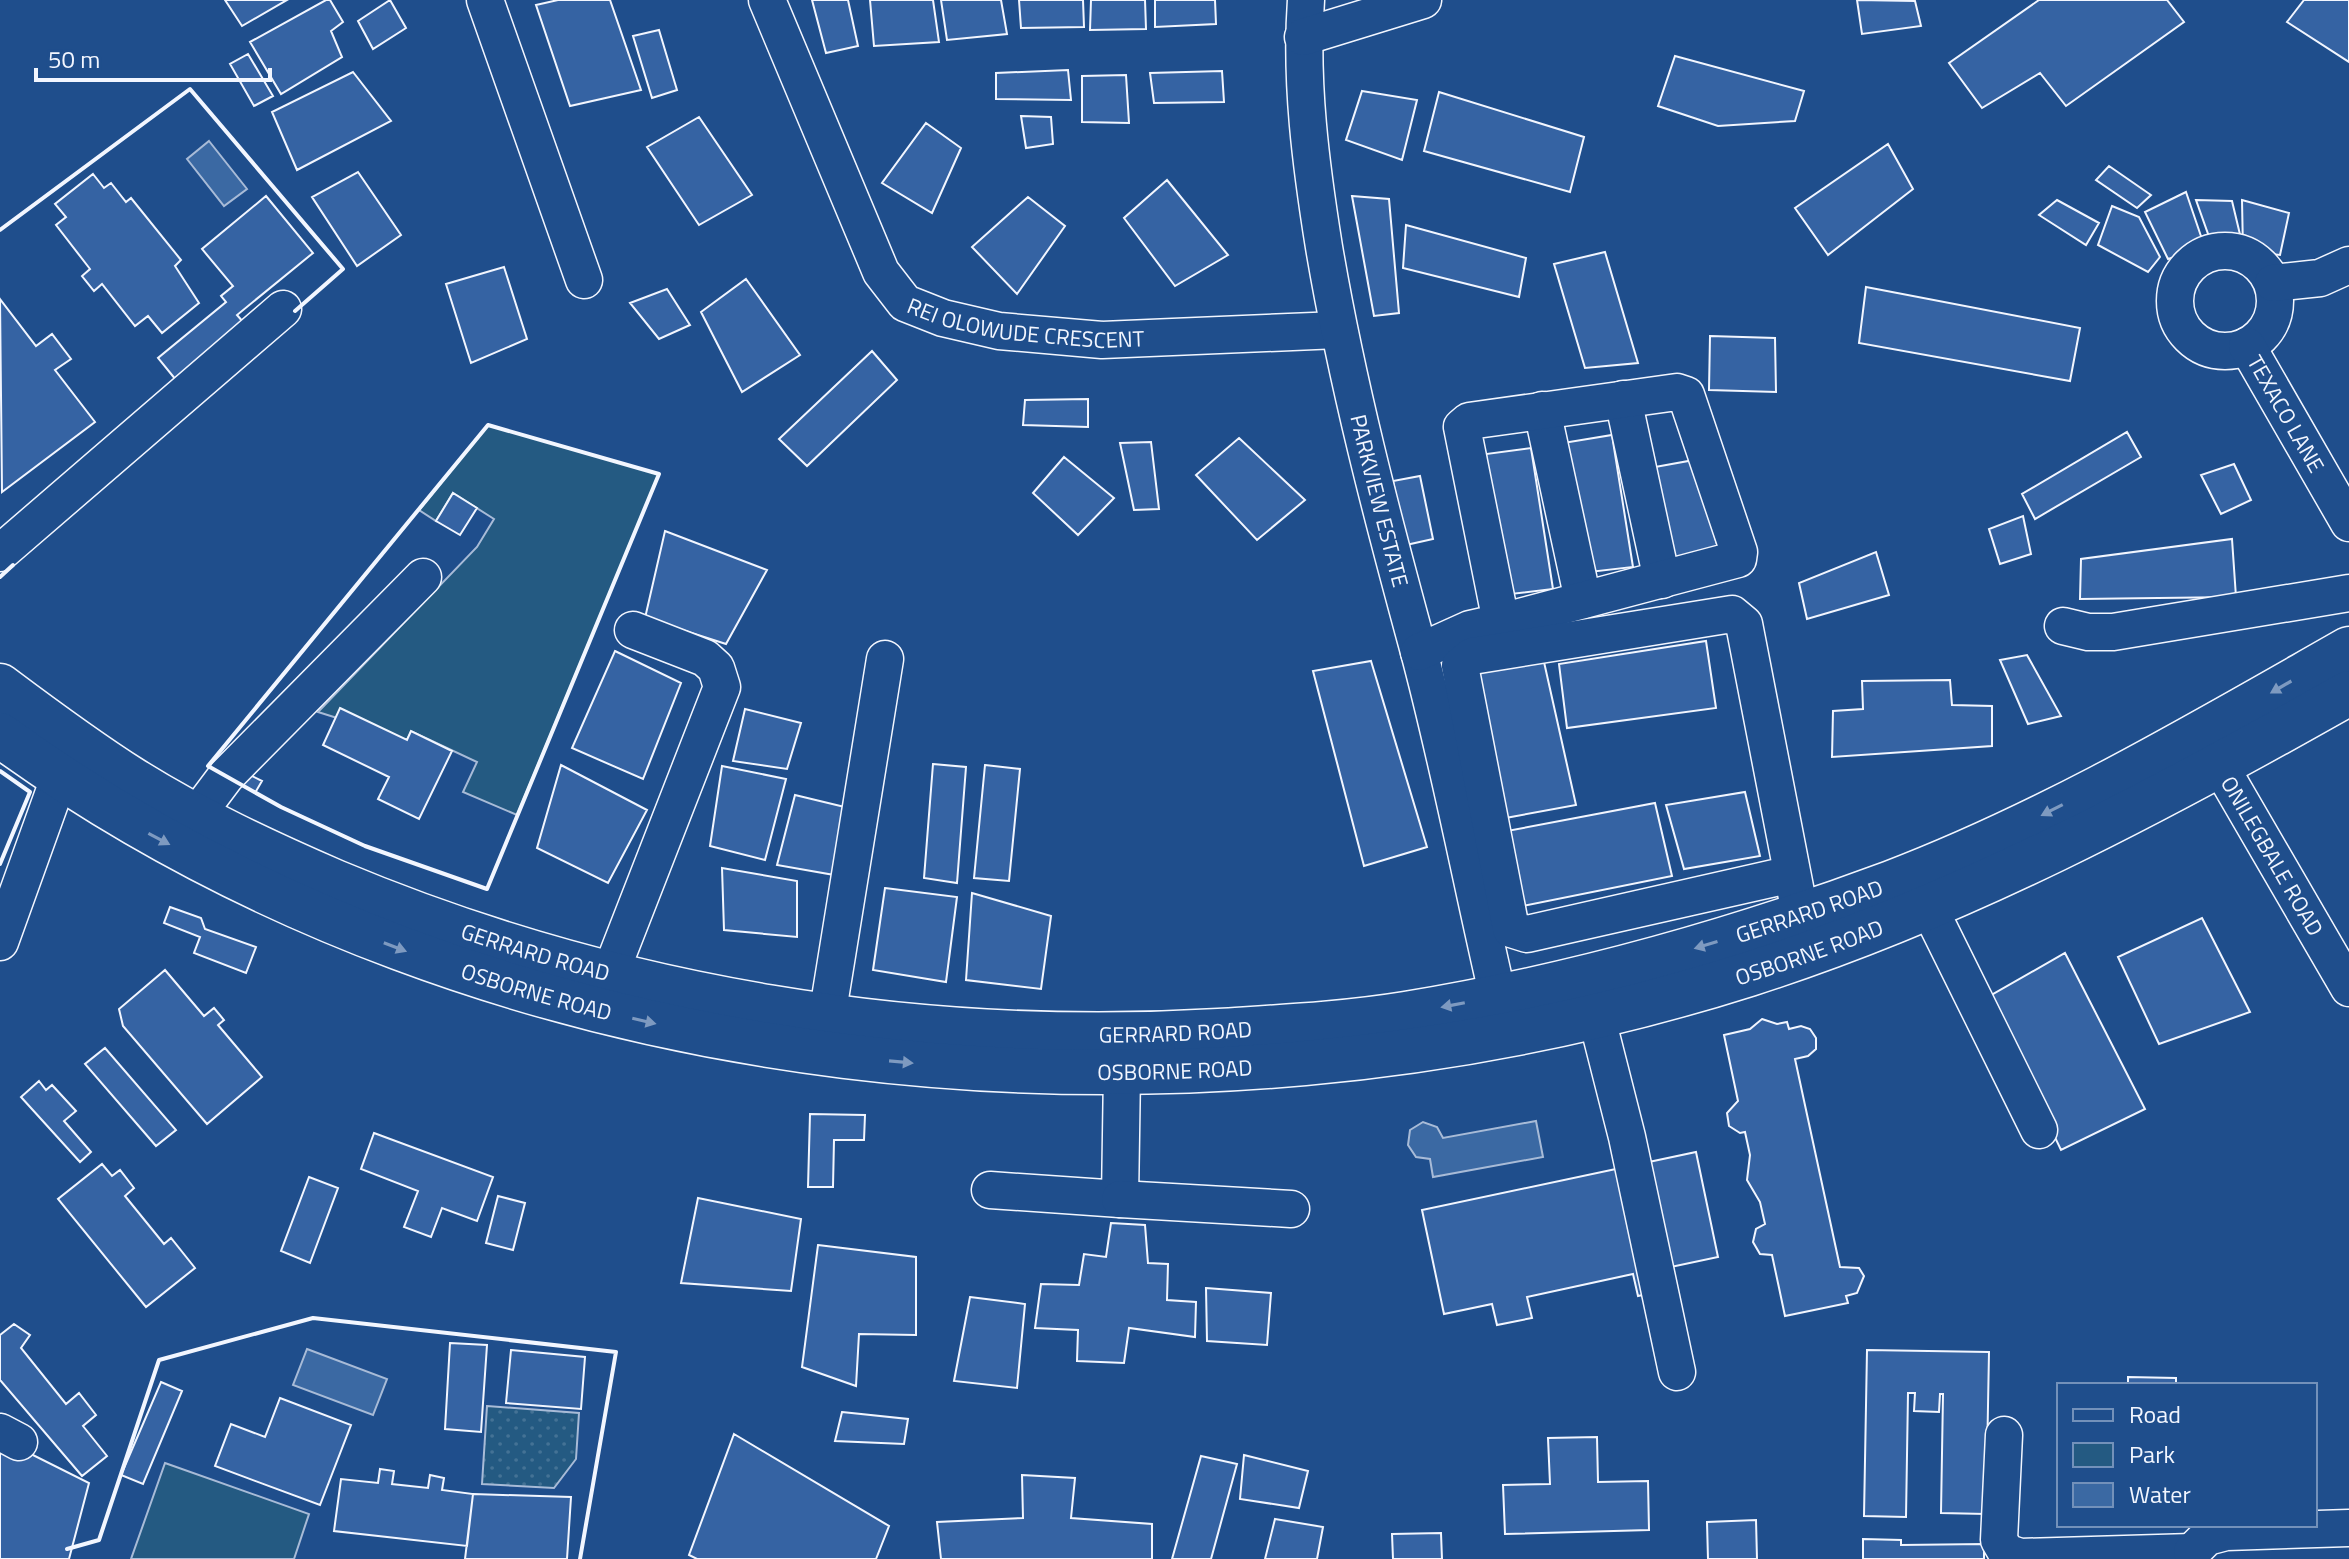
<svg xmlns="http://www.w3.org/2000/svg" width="2349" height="1559" font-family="'Titillium Web',sans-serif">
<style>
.green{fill:#245a82;stroke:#a8bbd7;stroke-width:2}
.park{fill:url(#park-dots);stroke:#a8bbd7;stroke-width:2}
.water{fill:#3b69a3;stroke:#a8bbd7;stroke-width:2}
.building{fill:#3563a3;stroke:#f2f6ff;stroke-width:2}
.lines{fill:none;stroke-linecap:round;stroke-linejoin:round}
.minor-casing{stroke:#f2f6ff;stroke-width:39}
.major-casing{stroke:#f2f6ff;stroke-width:47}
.minor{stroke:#1f4e8c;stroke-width:36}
.major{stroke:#1f4e8c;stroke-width:44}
.wall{stroke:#f2f6ff;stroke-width:4}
.oneway{fill:#7e9ac0}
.labels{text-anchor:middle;stroke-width:6;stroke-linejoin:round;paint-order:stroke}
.street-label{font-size:22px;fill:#f2f6ff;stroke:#1f4e8c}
</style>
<defs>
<pattern id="park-dots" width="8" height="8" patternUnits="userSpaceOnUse" patternTransform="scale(2)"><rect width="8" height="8" fill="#245a82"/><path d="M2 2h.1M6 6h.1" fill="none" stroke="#447295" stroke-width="1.8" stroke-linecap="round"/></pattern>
</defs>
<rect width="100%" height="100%" fill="#1f4e8c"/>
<path class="green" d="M488,425L659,474L517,815L463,792L477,762L411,731L407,740L318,712L477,547L494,519L453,493L436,521L419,510Z
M165,1463L309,1514L294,1559H131Z"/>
<path class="park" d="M487,1406L579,1413L576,1459L554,1488L482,1484Z"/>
<path class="water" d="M209,141L247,189L224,206L187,159Z
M1536,1121L1543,1157L1433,1177L1430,1159L1416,1157L1408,1145L1410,1130L1423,1122L1437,1127L1443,1138Z
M307,1349L387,1379L373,1415L293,1385Z"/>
<path class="building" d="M225,0H287L242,26Z
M326,0H330L343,22L331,31L342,57L281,94L250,42Z
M390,0L406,28L373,49L358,21Z
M558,0H610L641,90L570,106L536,5Z
M812,0H848L858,46L826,53Z
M870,0H933L939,42L874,46Z
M941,0H1001L1007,34L947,40Z
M1019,0H1083L1084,27L1021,28Z
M1091,0H1145L1146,29L1090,30Z
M1155,0H1215L1216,24L1155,27Z
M1857,0L1915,1L1921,26L1862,34Z
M2039,0H2167L2184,22L2066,106L2040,73L1982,108L1949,63Z
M2304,0H2349V62L2287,22Z
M659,30L677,90L652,98L633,36Z
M248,54L273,96L254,106L230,64Z
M1675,56L1804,91L1795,121L1718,126L1658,106Z
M1068,70L1071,100L996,99V73Z
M1222,71L1224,102L1154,103L1150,73Z
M353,72L391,121L297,170L272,112Z
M1126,75L1129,123L1082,122V76Z
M1362,91L1417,100L1402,160L1346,140Z
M1439,92L1584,137L1570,192L1424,151Z
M1021,116L1051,117L1053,144L1026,148Z
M699,117L752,195L699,225L647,147Z
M926,123L961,148L932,213L882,183Z
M1888,144L1913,189L1828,255L1795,208Z
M2109,166L2151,195L2137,208L2096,180Z
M358,172L401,235L357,266L312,197Z
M93,174L104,188L111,183L126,202L131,198L181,260L175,266L199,303L162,333L148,316L135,326L102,284L94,291L82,276L90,269L56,225L66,217L55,204Z
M1167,180L1228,255L1175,286L1124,218Z
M2186,192L2205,248L2168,259L2145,212Z
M266,196L313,253L237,315L244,323L176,380L158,358L226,302L221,296L233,286L202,249Z
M1352,196L1389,199L1399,313L1374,316Z
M1028,197L1065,226L1017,294L972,247Z
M2057,200L2099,223L2086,245L2039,215Z
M2196,200L2232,201L2243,247L2212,245Z
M2242,200L2289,213L2280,255L2243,251Z
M2112,206L2139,217L2160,257L2148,272L2098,245Z
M1406,225L1526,258L1519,297L1403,268Z
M1605,252L1638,363L1585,368L1554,264Z
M504,267L527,339L471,363L446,284Z
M746,279L800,355L742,392L701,312Z
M1866,287L2080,328L2070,381L1859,343Z
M667,289L690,325L659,339L630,303Z
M0,299L36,346L52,334L71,359L55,370L95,422L2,492Z
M1710,336L1775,338L1776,392L1709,390Z
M872,351L897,380L807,466L779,439Z
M1088,399V427L1023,425L1025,400Z
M2127,432L2141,457L2035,519L2022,494Z
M1612,435L1633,567L1581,573L1557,444Z
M1239,438L1305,500L1257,540L1196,475Z
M1151,442L1159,509L1134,510L1120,443Z
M1531,448L1553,589L1502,595L1486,454Z
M1064,457L1114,498L1078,535L1033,493Z
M1694,460L1718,548L1671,561L1644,469Z
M2234,464L2251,500L2221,514L2201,475Z
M1420,476L1433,539L1406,545L1393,481Z
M453,493L477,508L460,535L436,521Z
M2023,516L2031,554L2000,564L1989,529Z
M665,531L767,570L726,644L645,618Z
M2232,539L2236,597L2080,599L2081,559Z
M1876,552L1889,595L1807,619L1799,583Z
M1706,641L1716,708L1567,728L1559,664Z
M615,651L681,683L643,779L572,748Z
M2027,655L2061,716L2028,724L2000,660Z
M1371,661L1427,847L1364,866L1313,671Z
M1544,662L1576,805L1500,819L1471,670Z
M1950,680L1952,705L1992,706V746L1832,757L1833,711L1863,709L1862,681Z
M340,708L407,740L411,731L452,751L419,819L378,799L389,777L323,745Z
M745,709L801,723L787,769L733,761Z
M933,764L966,767L957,883L924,878Z
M561,765L647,810L608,883L537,848Z
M985,765L1020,769L1009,881L974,878Z
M722,766L786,779L765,860L710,846Z
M244,772L262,781L255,793L238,783Z
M1745,792L1760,856L1684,869L1666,805Z
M795,795L853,809L840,876L777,865Z
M1655,803L1672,876L1518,907L1507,831Z
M722,868L797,881V937L724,930Z
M885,888L957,897L946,982L873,970Z
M972,893L1051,916L1041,989L966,980Z
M170,907L201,918L205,929L256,947L246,973L194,953L200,937L164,923Z
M2202,918L2250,1012L2159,1044L2118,957Z
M2065,953L2145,1109L2061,1150L1988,997Z
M165,970L204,1016L214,1008L224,1020L218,1025L262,1077L207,1124L123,1026L119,1009Z
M1762,1019L1777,1024L1787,1022L1789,1029L1801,1026L1810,1029L1816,1038V1049L1808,1056L1795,1059L1840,1267L1859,1268L1864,1276L1857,1293L1846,1296L1848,1303L1785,1316L1772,1255L1760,1254L1753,1242L1756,1229L1765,1224L1760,1202L1747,1180L1750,1155L1745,1132L1740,1133L1729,1126L1727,1113L1738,1101L1724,1035L1750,1029Z
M105,1048L176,1130L156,1146L85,1064Z
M39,1081L46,1090L52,1085L76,1111L64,1121L91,1152L80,1162L21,1097Z
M810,1114L865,1115L864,1140H834L833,1187H808Z
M374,1133L493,1177L477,1221L442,1208L431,1237L404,1227L418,1191L361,1169Z
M1696,1152L1718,1257L1666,1268L1670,1289L1638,1296L1633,1274L1527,1297L1532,1318L1497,1325L1492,1304L1444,1314L1422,1210Z
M102,1164L112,1176L120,1170L134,1188L125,1196L164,1244L171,1238L195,1268L146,1307L58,1199Z
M309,1177L338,1188L310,1263L281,1251Z
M498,1196L525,1203L513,1250L486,1243Z
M698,1198L801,1219L791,1291L681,1283Z
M1111,1223L1145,1225L1148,1263L1168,1264L1167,1300L1196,1302L1195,1337L1129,1328L1124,1363L1077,1361L1078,1330L1035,1328L1041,1284L1079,1285L1084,1254L1106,1257Z
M818,1245L916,1257V1335L859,1334L856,1386L802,1367Z
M1206,1288L1271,1293L1267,1345L1207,1341Z
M970,1297L1025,1304L1017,1388L954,1381Z
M14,1324L30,1335L21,1348L66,1404L79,1393L96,1415L83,1426L107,1456L82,1476L0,1380V1335Z
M450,1343L487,1345L481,1432L445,1429Z
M511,1350L585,1357L581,1409L506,1403Z
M1867,1350L1989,1352L1986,1514L1941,1513L1943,1394H1940L1939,1412L1914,1411L1915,1393H1908L1906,1517L1864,1516Z
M2128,1377L2176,1378V1385H2128Z
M161,1382L182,1391L143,1484L121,1475Z
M280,1398L351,1425L320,1505L215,1466L231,1424L265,1437Z
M842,1412L908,1419L904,1444L835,1441Z
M734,1434L889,1526L876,1559H697L689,1555Z
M1597,1437L1598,1482L1648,1481L1649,1530L1505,1534L1503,1485L1550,1484L1548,1438Z
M0,1447L23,1450L89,1483L69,1559H0Z
M1244,1455L1308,1471L1299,1508L1240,1499Z
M1201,1456L1237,1464L1211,1559H1172Z
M380,1469L394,1471L392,1484L428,1488L430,1475L444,1478L442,1490L473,1494L467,1546L334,1531L341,1479L378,1483Z
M1022,1475L1075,1478L1071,1518L1152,1524V1559H941L937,1522L1023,1518Z
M473,1494L571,1497L567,1559H465Z
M1275,1519L1323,1527L1317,1559H1265Z
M1756,1520L1757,1559H1708L1707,1522Z
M1441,1533L1442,1559H1393L1392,1534Z
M1863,1539L1901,1540V1545L1984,1544V1559H1863Z"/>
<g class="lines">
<g class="minor-casing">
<g id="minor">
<path d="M485,0L584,280"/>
<path id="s1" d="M767,0L881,272L905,303L943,318L999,331L1102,340L1338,330"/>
<path id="s2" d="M1306,0C1300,82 1311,166 1324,247C1347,383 1382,516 1418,648C1449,763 1471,881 1498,997"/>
<path d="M1303,37L1423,0"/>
<circle cx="2225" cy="301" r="50"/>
<path d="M2273,283L2320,278L2349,265"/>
<path id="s3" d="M2247,346L2349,523"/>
<path d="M1623,399L1662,580"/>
<path d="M1542,410L1583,600"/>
<path d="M0,553L283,309"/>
<path d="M2063,626L2088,632H2113L2349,593"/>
<path d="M1419,652L1470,629L1501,622L1738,559L1739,552L1686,395L1677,392L1469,421L1462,427L1501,622"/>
<path id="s4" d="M2220,766L2349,988"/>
<path d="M196,816L226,776L423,577"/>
<path d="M1792,874L1527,934L1511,929L1460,666L1472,656L1732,614L1744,624L1800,913"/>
<path d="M1928,906L2039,1130"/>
<path d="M0,942L59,778"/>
<path d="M610,974L722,687L716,668L705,658L633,630"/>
<path d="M1596,1015L1627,1137L1677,1372"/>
<path d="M827,1017L885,659"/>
<path d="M990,1190L1120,1199L1122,1071"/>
<path d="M1120,1199L1291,1209"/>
<path d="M0,1432L19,1442"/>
<path d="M2004,1435L1999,1540L2006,1552L2020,1557L2192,1552V1559"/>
<path d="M2192,1552L2207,1537L2226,1532L2349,1528"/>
</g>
</g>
<g class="major-casing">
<g id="major">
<path id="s5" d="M0,686C44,719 87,751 133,780C197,820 266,852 335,882C614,999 918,1049 1219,1031C1281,1027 1345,1024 1406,1014C1571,987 1735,941 1891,883C2051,822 2201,733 2349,649"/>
<path id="s6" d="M0,735C490,1091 1179,1155 1749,974C1959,907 2158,801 2349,693"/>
</g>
</g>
<use href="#minor" class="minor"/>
<use href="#major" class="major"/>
<path class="wall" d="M0,230L190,89L343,269L295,311
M488,425L659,474L487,889L365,846L281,807L208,766Z
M0,577L13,565
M0,771L30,792L0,864
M67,1549L99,1540L159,1360L313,1318L616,1352L580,1559"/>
</g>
<defs><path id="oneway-solid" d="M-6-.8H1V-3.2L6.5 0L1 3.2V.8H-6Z" transform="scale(2)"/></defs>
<g class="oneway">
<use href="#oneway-solid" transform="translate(2281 687) rotate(150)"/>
<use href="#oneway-solid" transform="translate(2052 810) rotate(153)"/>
<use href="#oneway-solid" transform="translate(159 839) rotate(28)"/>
<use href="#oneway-solid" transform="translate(1706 945) rotate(163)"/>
<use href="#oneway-solid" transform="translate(395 947) rotate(21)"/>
<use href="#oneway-solid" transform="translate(1453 1005) rotate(169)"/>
<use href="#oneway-solid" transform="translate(644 1021) rotate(13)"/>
<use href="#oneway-solid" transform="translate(901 1062) rotate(5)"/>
</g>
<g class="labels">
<g class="street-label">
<text dy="8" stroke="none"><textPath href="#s1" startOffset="458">REI OLOWUDE CRESCENT</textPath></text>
<text dy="8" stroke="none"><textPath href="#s3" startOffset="78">TEXACO LANE</textPath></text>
<text dy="8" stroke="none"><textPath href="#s2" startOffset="508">PARKVIEW ESTATE</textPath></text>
<text dy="8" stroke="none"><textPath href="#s4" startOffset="104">ONILEGBALE ROAD</textPath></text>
<text dy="8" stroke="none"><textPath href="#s5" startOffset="1898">GERRARD ROAD</textPath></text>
<text dy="8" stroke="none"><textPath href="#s6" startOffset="1892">OSBORNE ROAD</textPath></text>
<text dy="8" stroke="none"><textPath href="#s5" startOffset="602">GERRARD ROAD</textPath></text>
<text dy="8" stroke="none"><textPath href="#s6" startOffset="598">OSBORNE ROAD</textPath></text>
<text dy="8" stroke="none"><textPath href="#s5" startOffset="1250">GERRARD ROAD</textPath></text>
<text dy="8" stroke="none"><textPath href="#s6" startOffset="1244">OSBORNE ROAD</textPath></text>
</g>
</g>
<rect x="2057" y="1383" width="260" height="144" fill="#1f4e8c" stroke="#7391ba" stroke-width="2"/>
<rect x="2073" y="1409" width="40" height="12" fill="#1f4e8c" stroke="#7391ba" stroke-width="2"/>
<text x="2129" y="1423" font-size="24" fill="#f2f6ff">Road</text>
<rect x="2073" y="1443" width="40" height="24" fill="#245a82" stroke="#7391ba" stroke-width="2"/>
<text x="2129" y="1463" font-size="24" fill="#f2f6ff">Park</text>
<rect x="2073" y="1483" width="40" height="24" fill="#3b69a3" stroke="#7391ba" stroke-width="2"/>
<text x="2129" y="1503" font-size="24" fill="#f2f6ff">Water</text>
<path d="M36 68v12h234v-12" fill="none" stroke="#f2f6ff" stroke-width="4"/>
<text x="48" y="68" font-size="24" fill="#f2f6ff" stroke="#1f4e8c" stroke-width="6" paint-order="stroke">50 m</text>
</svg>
